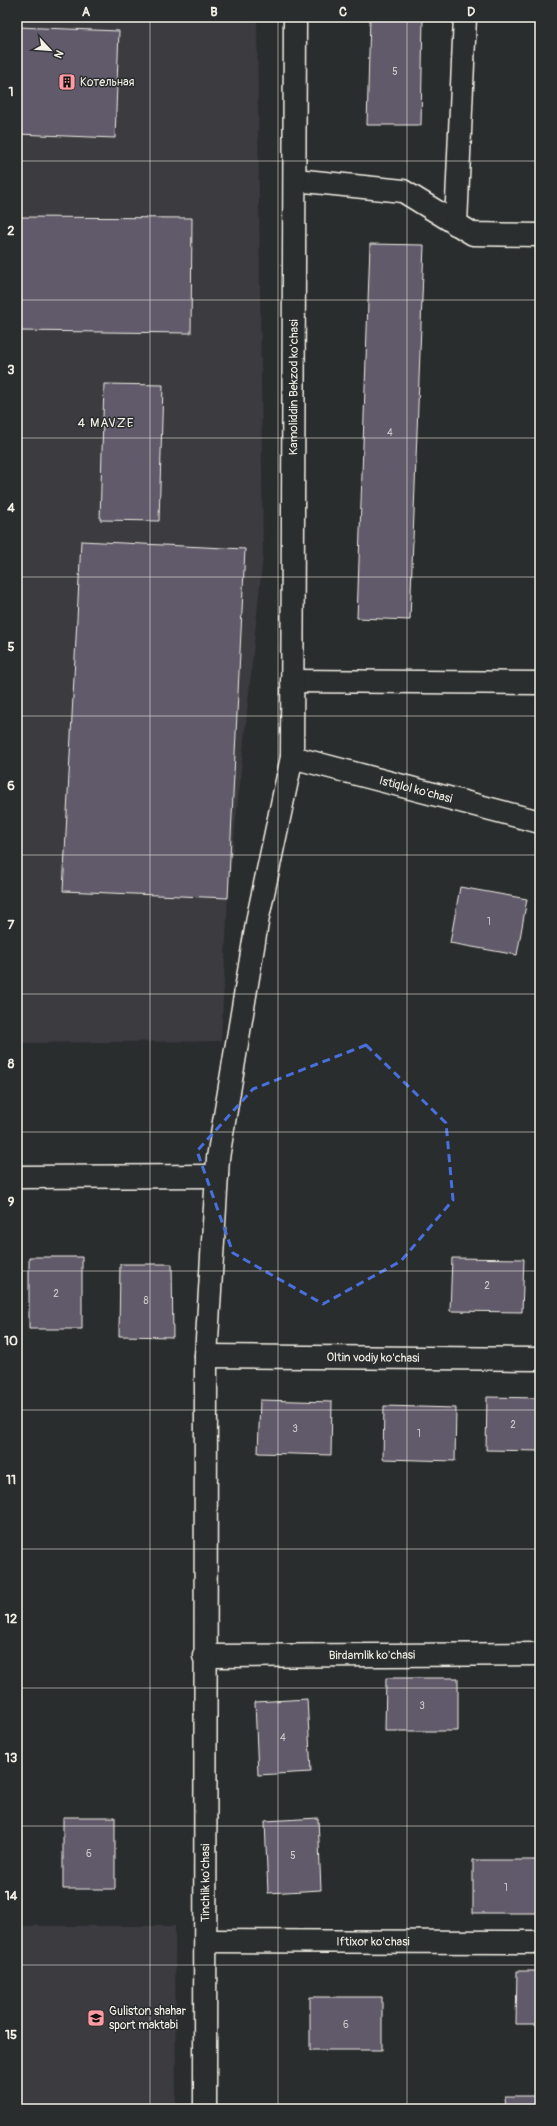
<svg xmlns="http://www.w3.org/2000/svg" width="557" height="2126" font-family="Pangolin,sans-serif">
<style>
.built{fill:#3a3a40}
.building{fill:#615a6b;stroke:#f4f1e8}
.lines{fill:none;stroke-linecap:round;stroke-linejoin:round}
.minor-casing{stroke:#f4f1e8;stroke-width:25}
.minor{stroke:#2a2d2e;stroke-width:22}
.marked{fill:none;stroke:#486fdb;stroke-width:3;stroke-dasharray:8 5;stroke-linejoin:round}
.grid{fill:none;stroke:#f4f1e8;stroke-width:1;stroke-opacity:0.55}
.labels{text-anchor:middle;stroke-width:3;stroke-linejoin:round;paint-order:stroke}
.number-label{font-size:10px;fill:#cfcbc9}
.poi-label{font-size:12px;fill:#f4f1e8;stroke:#2a2d2e;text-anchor:start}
.street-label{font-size:12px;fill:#f4f1e8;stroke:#2a2d2e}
.neighbourhood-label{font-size:13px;letter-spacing:1px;fill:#f4f1e8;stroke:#2a2d2e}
.neatline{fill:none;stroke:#f4f1e8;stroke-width:1.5}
.grid-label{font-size:13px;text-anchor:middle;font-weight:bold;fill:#f4f1e8}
</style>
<rect width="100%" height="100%" fill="#2a2d2e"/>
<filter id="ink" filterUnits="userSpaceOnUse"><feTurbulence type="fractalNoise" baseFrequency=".025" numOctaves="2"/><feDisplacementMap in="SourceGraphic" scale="8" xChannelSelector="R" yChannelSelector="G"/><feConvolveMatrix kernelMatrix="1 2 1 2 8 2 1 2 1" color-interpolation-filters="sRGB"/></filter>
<g filter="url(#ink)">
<path class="built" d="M17,17H257L263,556L228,898L221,1041L17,1043Z
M17,1926H175L176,2109H17Z"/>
<path class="building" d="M370,17H423L421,125H367Z
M17,27L119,31L115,138L17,134Z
M17,217L192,218L191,333L17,331Z
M370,244L424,245L410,620L357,618Z
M104,384L163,385L159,521L100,520Z
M81,541L245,549L228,898L63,891Z
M460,887L527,899L517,955L450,943Z
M29,1257H82V1329H29Z
M452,1258L524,1259L522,1312L450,1311Z
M120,1264H172L173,1337L119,1336Z
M487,1397L540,1398V1451L486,1450Z
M260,1400L332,1402L331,1455L258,1453Z
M384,1406L456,1408L455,1461L383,1459Z
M386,1678H458V1731H385Z
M307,1699L311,1772L258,1775L255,1702Z
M63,1817H115V1889H63Z
M318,1818L321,1890L268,1893L265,1821Z
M473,1860H540V1913H473Z
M517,1971H540V2024H516Z
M310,1997H382V2050H310Z
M505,2096H540V2109H506Z"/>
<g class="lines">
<g class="minor-casing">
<g id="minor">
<path d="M295,180L403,191L473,234L540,235"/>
<path d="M456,224L465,17"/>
<path d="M292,681L540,683"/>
<path id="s1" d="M292,757L540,822"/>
<path d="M17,1177L217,1176"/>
<path id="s2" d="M206,1356L540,1359"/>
<path id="s3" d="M204,1656L540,1654"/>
<path id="s4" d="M206,1941L540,1942"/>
<path id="s5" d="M205,2109L206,1356L218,1158L258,917L292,757L295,17"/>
</g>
</g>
<use href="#minor" class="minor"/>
</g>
</g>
<path class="marked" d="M366,1045L446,1123L453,1200L401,1261L323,1304L233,1253L197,1151L253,1089Z"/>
<path class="grid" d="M150,17V2109M278,17V2109M407,17V2109M17,161H540M17,300H540M17,438H540M17,577H540M17,716H540M17,855H540M17,994H540M17,1132H540M17,1271H540M17,1410H540M17,1549H540M17,1688H540M17,1826H540M17,1965H540"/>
<defs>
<g id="building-square" transform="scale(0.9)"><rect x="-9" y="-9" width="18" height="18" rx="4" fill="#ff9aa2" stroke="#2a2d2e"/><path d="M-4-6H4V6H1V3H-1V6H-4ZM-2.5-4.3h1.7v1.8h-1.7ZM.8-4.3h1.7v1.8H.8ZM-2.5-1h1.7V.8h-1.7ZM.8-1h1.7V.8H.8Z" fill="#111"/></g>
<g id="school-square" transform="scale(0.9)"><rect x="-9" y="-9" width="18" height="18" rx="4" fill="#ff9aa2" stroke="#2a2d2e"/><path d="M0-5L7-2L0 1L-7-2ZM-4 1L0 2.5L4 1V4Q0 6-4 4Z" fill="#111"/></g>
</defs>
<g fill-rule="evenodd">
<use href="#building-square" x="67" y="82"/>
<use href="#school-square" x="96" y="2018"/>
</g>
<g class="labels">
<g class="number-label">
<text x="395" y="75">5</text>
<text x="390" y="436">4</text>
<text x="489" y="925">1</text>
<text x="487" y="1289">2</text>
<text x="56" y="1297">2</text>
<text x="146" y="1304">8</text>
<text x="513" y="1428">2</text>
<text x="295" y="1432">3</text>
<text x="419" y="1437">1</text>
<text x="422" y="1709">3</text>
<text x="283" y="1741">4</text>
<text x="89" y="1857">6</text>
<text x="293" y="1859">5</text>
<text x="506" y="1891">1</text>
<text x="346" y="2028">6</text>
</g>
<g class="poi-label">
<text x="80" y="86">Котельная</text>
<text x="109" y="2015">Guliston shahar<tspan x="109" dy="14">sport maktabi</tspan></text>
</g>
<g class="street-label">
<text dy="4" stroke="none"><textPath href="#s5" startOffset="1729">Kamoliddin Bekzod ko'chasi</textPath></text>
<text dy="4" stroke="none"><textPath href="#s1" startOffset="128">Istiqlol ko'chasi</textPath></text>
<text dy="4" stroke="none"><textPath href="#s2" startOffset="167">Oltin vodiy ko'chasi</textPath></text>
<text dy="4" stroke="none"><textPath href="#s3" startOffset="168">Birdamlik ko'chasi</textPath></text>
<text dy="4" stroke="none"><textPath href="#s5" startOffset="226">Tinchlik ko'chasi</textPath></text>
<text dy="4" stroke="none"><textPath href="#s4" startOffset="167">Iftixor ko'chasi</textPath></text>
</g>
<g class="neighbourhood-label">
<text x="106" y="427">4 MAVZE</text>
</g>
</g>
<rect width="557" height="2126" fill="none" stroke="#2a2d2e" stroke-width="44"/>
<g transform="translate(50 50) rotate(116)" stroke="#2a2d2e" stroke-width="3" paint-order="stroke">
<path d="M0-3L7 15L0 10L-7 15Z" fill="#f4f1e8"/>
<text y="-6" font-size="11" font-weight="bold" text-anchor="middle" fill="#f4f1e8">N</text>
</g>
<rect x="22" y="22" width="513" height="2082" class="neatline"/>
<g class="grid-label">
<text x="86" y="16">A</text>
<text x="214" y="16">B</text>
<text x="343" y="16">C</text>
<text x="471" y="16">D</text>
<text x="11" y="96">1</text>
<text x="11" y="235">2</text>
<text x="11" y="374">3</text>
<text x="11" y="512">4</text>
<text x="11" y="651">5</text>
<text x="11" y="790">6</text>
<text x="11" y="929">7</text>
<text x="11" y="1068">8</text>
<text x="11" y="1206">9</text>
<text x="11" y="1345">10</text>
<text x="11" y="1484">11</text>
<text x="11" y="1623">12</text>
<text x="11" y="1762">13</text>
<text x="11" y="1900">14</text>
<text x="11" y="2039">15</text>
</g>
</svg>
